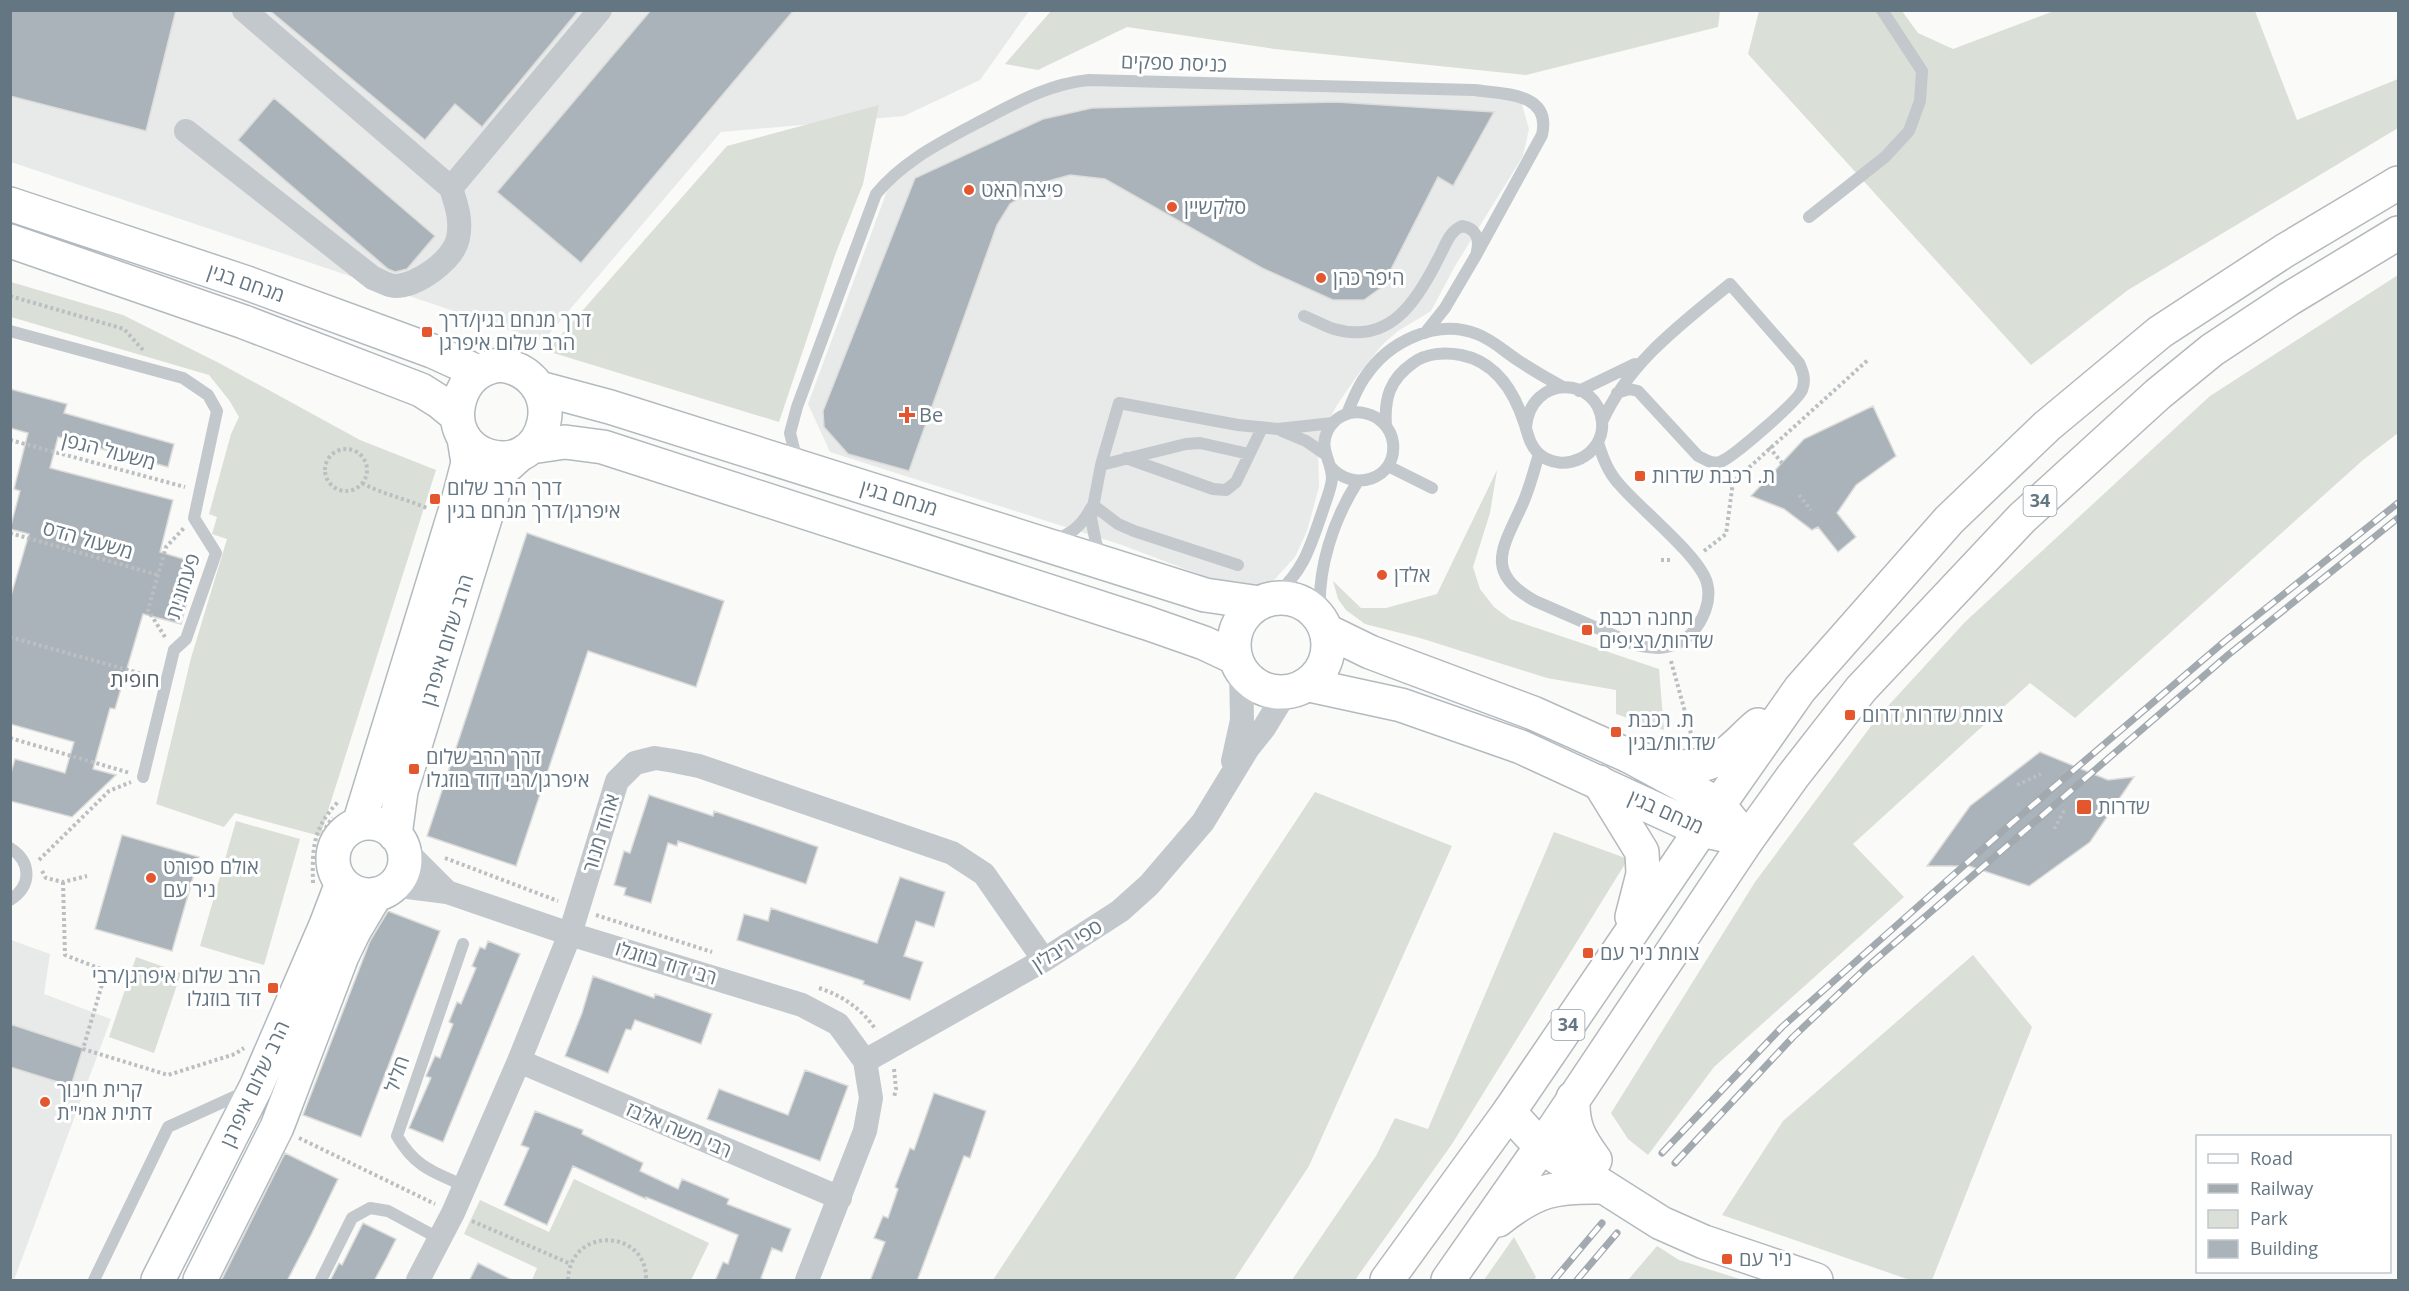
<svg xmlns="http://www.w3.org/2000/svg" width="2409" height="1291" font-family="'Open Sans','Noto Sans Hebrew',sans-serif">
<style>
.built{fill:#e8e9e9}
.green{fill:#dadfd7}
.building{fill:#aab3b9;stroke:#dcdcda;stroke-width:1.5}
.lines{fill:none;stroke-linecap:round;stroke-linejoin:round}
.secondary-casing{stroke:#b3babf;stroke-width:36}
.trunk-casing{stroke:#b4b9bd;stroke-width:36}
.path{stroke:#bbbfc2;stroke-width:4;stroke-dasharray:3 3;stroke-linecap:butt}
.service{stroke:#c3c8cc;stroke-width:12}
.minor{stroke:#c3c8cc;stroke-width:24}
.secondary{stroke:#fff;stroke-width:33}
.trunk{stroke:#fff;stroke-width:33}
.rail-casing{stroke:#a2aab0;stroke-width:7}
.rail{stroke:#fff;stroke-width:4.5;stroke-dasharray:14;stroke-linecap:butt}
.poi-dot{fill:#e4572e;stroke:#fff;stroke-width:2}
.labels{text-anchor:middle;stroke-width:6;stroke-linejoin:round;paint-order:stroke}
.shield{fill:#fff;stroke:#939fa8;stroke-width:1.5}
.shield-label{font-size:18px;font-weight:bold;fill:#657683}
.street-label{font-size:20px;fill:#657683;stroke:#fff}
.poi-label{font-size:20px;fill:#657683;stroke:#fff;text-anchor:start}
.neighbourhood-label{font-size:21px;fill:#57646e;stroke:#fff}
</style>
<rect width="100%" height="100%" fill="#fafaf8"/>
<path class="built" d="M11,11H1029L980,80L904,116L721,132L543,341L11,162Z
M1069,81L1519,94L1529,129L1523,156L1455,266L1431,311L1398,331L1383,344L1357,376L1337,405L1331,416L1318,451L1319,487L1307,531L1295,557L1275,579L1259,587H1239L1206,577L1122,545L830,452L808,404L887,191L898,178L944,144Z
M11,940L50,954L44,994L111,1019L14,1280H11Z"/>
<path class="green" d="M1051,11V10L1720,11L1718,27L1526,75L1275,49L1127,27L1038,70L1005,64Z
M1759,11H1902L1918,33L1953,49L2054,11H2255L2297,120L2398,79V128L2128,290L2031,365L1748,54Z
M879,105L863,184L835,255L779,422L547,351L727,146Z
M2398,275V433L2363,460L2075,718L2030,683L1853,844L1904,897L1714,1067L1648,1155L1628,1139L1611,1113L1755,882L1877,718L1965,622L2210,396Z
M11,282L123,315L219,363L360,440L436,470L320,836L235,813L224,827L156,804L191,658L227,539L212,534L217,517L209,514L231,434L239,417L229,400L209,375L11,317Z
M1497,470L1490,513L1473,567L1480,589L1494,607L1510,619L1659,669L1664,730L1616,714V690L1547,678L1420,638L1365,624L1346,610L1338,599L1333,581L1361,608H1386L1437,594Z
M1315,792L1452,846L1309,1166L1234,1280H993Z
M236,821L300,839L264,965L200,946Z
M1554,832L1628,859L1452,1144L1355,1280H1292L1376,1156L1395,1118L1428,1129Z
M1973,955L2032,1027L1932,1280H1910L1722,1215L1783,1121Z
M136,957L181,973L154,1053L109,1037Z
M574,1179L709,1243L691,1280H532L537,1268L464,1234L480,1200L549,1232Z
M1514,1237L1536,1277L1534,1280H1484Z
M1657,1246L1679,1260L1743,1280H1628Z"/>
<path class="building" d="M10,10H176L146,131L10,96Z
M269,10H579L482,127L455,104L425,140Z
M651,10H794L581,263L497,192Z
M274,98L435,236L407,269L395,272L388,269L238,140Z
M1336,102L1494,112L1453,186L1438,177L1382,287L1364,300H1333L1262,268L1105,179L1070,175L1045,182L1010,204L997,225L909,471L848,454L824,427L823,411L915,178L1043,119L1092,108Z
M10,389L67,404L64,413L174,444L168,467L58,437L50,468L173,500L160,552L197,563L181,624L143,614L115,709L110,708L93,769L116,775L72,817L10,801V776L15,759L65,773L74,742L10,724V599L29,534L10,529L20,491L14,489L28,433L10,428Z
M1873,406L1896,456L1856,485L1837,513L1856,537L1838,552L1818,527L1812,530L1784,509L1751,496L1804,439Z
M527,533L724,601L696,687L588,651L516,866L427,836Z
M2040,752L2108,780L2134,777L2090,842L2029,886L1969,866H1927L1970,806Z
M649,795L713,816L714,811L818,847L806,884L678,841L677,846L668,843L651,903L624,895L626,888L614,885L624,851L630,853Z
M122,835L199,857L172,951L95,929Z
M900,877L945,892L934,927L916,921L904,956L923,962L910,1000L863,984L864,981L737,940L744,914L768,921L771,908L877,943Z
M388,911L440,931L361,1137L303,1115L370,941Z
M488,941L520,954L443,1142L409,1128L431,1078L426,1076L435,1056L440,1058L453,1024L449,1022L457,1002L461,1004L476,968L472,966L480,947L485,949Z
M593,976L654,998L655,994L712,1014L701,1044L635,1020L631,1030L626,1029L608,1073L565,1056L582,1013Z
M10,1024L83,1048L71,1086L10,1067Z
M805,1070L848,1086L820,1161L707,1119L719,1089L788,1115Z
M934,1093L986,1111L970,1158L964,1156L917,1281H870L885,1242L874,1238L883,1216L888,1218L898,1189L895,1187L910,1148L914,1150Z
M535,1111L583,1130L582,1134L643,1163L640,1171L678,1189L682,1179L729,1199L727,1204L791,1229L782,1252L772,1248L761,1278L766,1281H715L723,1262L728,1264L738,1235L646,1197V1199L573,1166L547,1225L504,1205L529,1148L521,1145Z
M285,1153L338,1179L312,1233L287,1281H221Z
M363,1223L396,1239L387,1257L374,1281H330L339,1263L342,1265Z
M478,1263L514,1281H469Z"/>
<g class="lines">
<g class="secondary-casing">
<path id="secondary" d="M10,204L247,283L432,351L478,372
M10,241L244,322L421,390L440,402L457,416
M500,365C529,368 550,392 544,422C531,485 436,459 462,393C469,376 483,367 500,365Z
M539,388L610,407L1205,595L1260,603
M531,447L565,442L603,447L1147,623L1204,643L1236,658
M1234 645a47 47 0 1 1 94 0a47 47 0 1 1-94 0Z
M1327,631L1370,652L1533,713L1629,756L1718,804L1747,840
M1309,685L1401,705L1521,747L1701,830L1728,836
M333 859a36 36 0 1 1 72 0a36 36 0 1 1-72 0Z
M359,824L457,505L468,463L464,438
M395,835L401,791L499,473L519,455
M1509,1112L1541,1147L1661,1223L1704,1242L1816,1280
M158,1280L256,1087L326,925L342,883
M200,1280L277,1127L342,956L354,931L376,894"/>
</g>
<g class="trunk-casing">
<path id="trunk" d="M1629,756C1663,765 1696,776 1727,753C1738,745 1747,734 1758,725
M1599,782L1642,852L1643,874L1632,917
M1573,1098C1572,1126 1579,1138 1595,1160
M1498,1220C1536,1190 1554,1186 1601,1187
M1387,1280L1509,1112L1701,830L1800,689L1949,520L2047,426L2160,332L2284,251L2398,183
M1448,1280L1555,1127L1747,840L1793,776L1861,689L2022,518L2158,394L2212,350L2289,299L2398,233"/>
</g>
<path class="path" d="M10,296L124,329L143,350
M10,440L185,487
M1769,447L1782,463
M325 470a21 21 0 1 1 42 0a21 21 0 1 1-42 0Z
M362,483C384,495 407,499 429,509
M1799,495L1811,510
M10,533L158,575
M1704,551L1726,534L1733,482L1869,359
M1661,560H1673
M10,637L153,677
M165,637L148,610L166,547L184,528
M1671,661L1693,741
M10,738L130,773
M2017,785L2041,774
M2054,829L2065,809
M445,858L558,901
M39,860L109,791L131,782
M321,869C317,853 320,831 333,818
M42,871L46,878L63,882L87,876
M63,882L65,955L106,971L83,1049L168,1075L235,1054L244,1048
M313,883C312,848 313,828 338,802
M596,915L712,952
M819,988C843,996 862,1009 876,1030
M894,1069L896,1089L894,1097
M299,1138L435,1204
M472,1221L571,1264
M568,1280C570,1225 648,1229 646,1280"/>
<path class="service" d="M1809,217L1885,157L1909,131L1920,101L1922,71L1882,10
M1304,316C1314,320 1324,326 1334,329C1390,345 1417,301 1438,259C1445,247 1449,231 1462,226C1476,228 1480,239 1477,251
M10,331L183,378L208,395L217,411L194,518L216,553L186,639L174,650L143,777
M1579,391L1635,364
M1347,414C1352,401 1357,388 1365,377C1388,342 1436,318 1477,334C1493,340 1505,352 1519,361C1534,371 1548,379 1563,387
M1602,422C1630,361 1680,325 1730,284L1799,363C1803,372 1806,380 1802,390C1798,401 1732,458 1720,462C1712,464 1706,460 1698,456L1638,391L1629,389L1617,393
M1386,426C1384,398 1390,379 1413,363C1426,353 1445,352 1461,355C1497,362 1515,393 1525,425C1528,435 1530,445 1538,453C1563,476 1605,455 1602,422C1598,376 1531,374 1526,427
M1282,431L1306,441L1325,454
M1539,454C1534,470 1530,487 1523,503C1504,546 1482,572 1535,601L1636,645C1657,650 1674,650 1691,634C1703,621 1712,601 1707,583C1700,556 1639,508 1619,484C1608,472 1603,458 1598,443
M1126,458L1213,489L1226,490L1236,482L1262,428
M797,461L790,433L797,407L876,194C903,161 940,143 977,123C1014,104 1047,84 1089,80L1474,90C1503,94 1552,92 1542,135L1475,257L1445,308L1425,333
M1101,465L1186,444L1200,443L1249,454
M1388,466L1432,488
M1093,505L1118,524L1134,531L1238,565
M1052,538C1069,539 1084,522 1091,508
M1102,558L1096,543L1091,518L1101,465L1119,403L1238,425L1278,429L1333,423
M1275,596C1305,569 1310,547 1323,510C1326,500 1331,489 1332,479C1332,460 1318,449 1328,430C1344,400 1389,411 1393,443C1397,480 1352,493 1330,466
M1320,616C1317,569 1333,520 1358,481
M10,848C32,862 32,886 10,900
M463,944L397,1136C415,1167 433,1172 465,1186
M94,1280L168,1127L247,1091
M321,1280L352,1218L370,1208L388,1211L440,1239"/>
<path class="minor" d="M186,131L373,278C379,280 388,286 395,286C417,286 454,260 458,238C462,220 456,204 451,188L244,10
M451,188L600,10
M1233,761L1242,720L1241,670
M403,848L447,892
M392,885L447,892L570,934L802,1005L838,1024L865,1061L871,1098L865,1131L807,1280
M519,1061L840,1198
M865,1061L1044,960L1120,911L1149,885L1203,822L1248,748L1264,728L1286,692
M418,1280L453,1213L519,1061L570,934L617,781L635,763L655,758L674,761L699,766L952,853L984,874L1044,960"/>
<use href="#secondary" class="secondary"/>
<use href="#trunk" class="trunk"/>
<g class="rail-casing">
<path id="rail" d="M1662,1153L1782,1027L2013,822L2225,641L2398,503
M1675,1163L1793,1037L1867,967L2228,655L2398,518
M1554,1280L1602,1223
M1577,1280L1617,1233"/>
</g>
<use href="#rail" class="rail"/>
</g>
<g class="poi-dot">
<circle cx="969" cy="190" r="6"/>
<circle cx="1172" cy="207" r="6"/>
<circle cx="1321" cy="278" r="6"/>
<rect x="421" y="326" width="12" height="12" rx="3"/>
<path d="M904 406h6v6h6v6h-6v6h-6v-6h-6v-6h6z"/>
<rect x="1634" y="470" width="12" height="12" rx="3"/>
<rect x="429" y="493" width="12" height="12" rx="3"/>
<circle cx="1382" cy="575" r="6"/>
<rect x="1581" y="624" width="12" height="12" rx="3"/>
<rect x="1844" y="709" width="12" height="12" rx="3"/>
<rect x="1610" y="726" width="12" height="12" rx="3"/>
<rect x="408" y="763" width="12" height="12" rx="3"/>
<rect x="2076" y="799" width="16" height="16" rx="3"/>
<circle cx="151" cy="878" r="6"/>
<rect x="1582" y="947" width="12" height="12" rx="3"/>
<rect x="267" y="982" width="12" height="12" rx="3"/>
<circle cx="45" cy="1102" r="6"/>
<rect x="1721" y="1253" width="12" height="12" rx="3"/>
</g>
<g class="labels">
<g class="shield">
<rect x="2023.5" y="486" width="33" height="30" rx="4.5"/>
<rect x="1551.5" y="1010" width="33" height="30" rx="4.5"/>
</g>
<g class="shield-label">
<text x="2040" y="507">34</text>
<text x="1568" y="1031">34</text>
</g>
<g class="street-label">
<text transform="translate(1174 63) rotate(2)" y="7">כניסת ספקים</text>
<text transform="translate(246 283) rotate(19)" y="7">מנחם בגין</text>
<text transform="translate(109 451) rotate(15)" y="7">משעול הגפן</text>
<text transform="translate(899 498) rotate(17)" y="7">מנחם בגין</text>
<text transform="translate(88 540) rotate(16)" y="7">משעול הדס</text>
<text transform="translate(183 586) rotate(-72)" y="7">פעמונית</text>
<text transform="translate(447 640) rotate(-73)" y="7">הרב שלום איפרגן</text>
<text transform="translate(1666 812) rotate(24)" y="7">מנחם בגין</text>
<text transform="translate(601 833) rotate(-73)" y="7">אהוד מנור</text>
<text transform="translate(1067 945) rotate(-32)" y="7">ספי ריבלין</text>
<text transform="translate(666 963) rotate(17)" y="7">רבי דוד בוזגלו</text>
<text transform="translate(397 1074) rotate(-71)" y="7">חליל</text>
<text transform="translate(255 1084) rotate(-65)" y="7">הרב שלום איפרגן</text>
<text transform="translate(679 1130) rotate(23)" y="7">רבי משה אלבז</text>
</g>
<g class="poi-label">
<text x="981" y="197">פיצה האט</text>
<text x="1184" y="214">סלקשיין</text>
<text x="1333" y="285">היפר כהן</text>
<text x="439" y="327">דרך מנחם בגין/דרך<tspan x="439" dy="23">הרב שלום איפרגן</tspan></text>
<text x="919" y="422">Be</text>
<text x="1652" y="483">ת. רכבת שדרות</text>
<text x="447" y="495">דרך הרב שלום<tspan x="447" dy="23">איפרגן/דרך מנחם בגין</tspan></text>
<text x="1394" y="582">אלדן</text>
<text x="1599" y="625">תחנה רכבת<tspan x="1599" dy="23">שדרות/רציפים</tspan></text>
<text x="1862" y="722">צומת שדרות דרום</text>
<text x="1628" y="727">ת. רכבת<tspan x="1628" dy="23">שדרות/בגין</tspan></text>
<text x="426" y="764">דרך הרב שלום<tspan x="426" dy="23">איפרגן/רבי דוד בוזגלו</tspan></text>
<text x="2098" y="814">שדרות</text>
<text x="163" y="874">אולם ספורט<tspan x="163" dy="23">ניר עם</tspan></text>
<text x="1600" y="960">צומת ניר עם</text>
<text x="261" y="983" text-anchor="end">הרב שלום איפרגן/רבי<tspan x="261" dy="23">דוד בוזגלו</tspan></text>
<text x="57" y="1097">קרית חינוך<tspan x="57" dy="23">דתית אמי"ת</tspan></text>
<text x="1739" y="1266">ניר עם</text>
</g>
<g class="neighbourhood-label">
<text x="135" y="687">חופית</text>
</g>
</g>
<rect width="2409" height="1291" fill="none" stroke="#657683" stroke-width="24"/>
<rect x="2196" y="1135" width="195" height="138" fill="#ffffff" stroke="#c1c8cd" stroke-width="1.5"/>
<rect x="2208" y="1154" width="30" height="9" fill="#ffffff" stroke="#c1c8cd" stroke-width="1.5"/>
<text x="2250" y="1165" font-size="18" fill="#657683">Road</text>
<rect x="2208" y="1184" width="30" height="9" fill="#a2aab0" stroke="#c1c8cd" stroke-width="1.5"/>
<text x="2250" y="1195" font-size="18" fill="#657683">Railway</text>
<rect x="2208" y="1210" width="30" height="18" fill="#dadfd7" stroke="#c1c8cd" stroke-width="1.5"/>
<text x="2250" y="1225" font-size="18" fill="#657683">Park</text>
<rect x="2208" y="1240" width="30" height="18" fill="#aab3b9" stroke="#c1c8cd" stroke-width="1.5"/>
<text x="2250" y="1255" font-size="18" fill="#657683">Building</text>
</svg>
